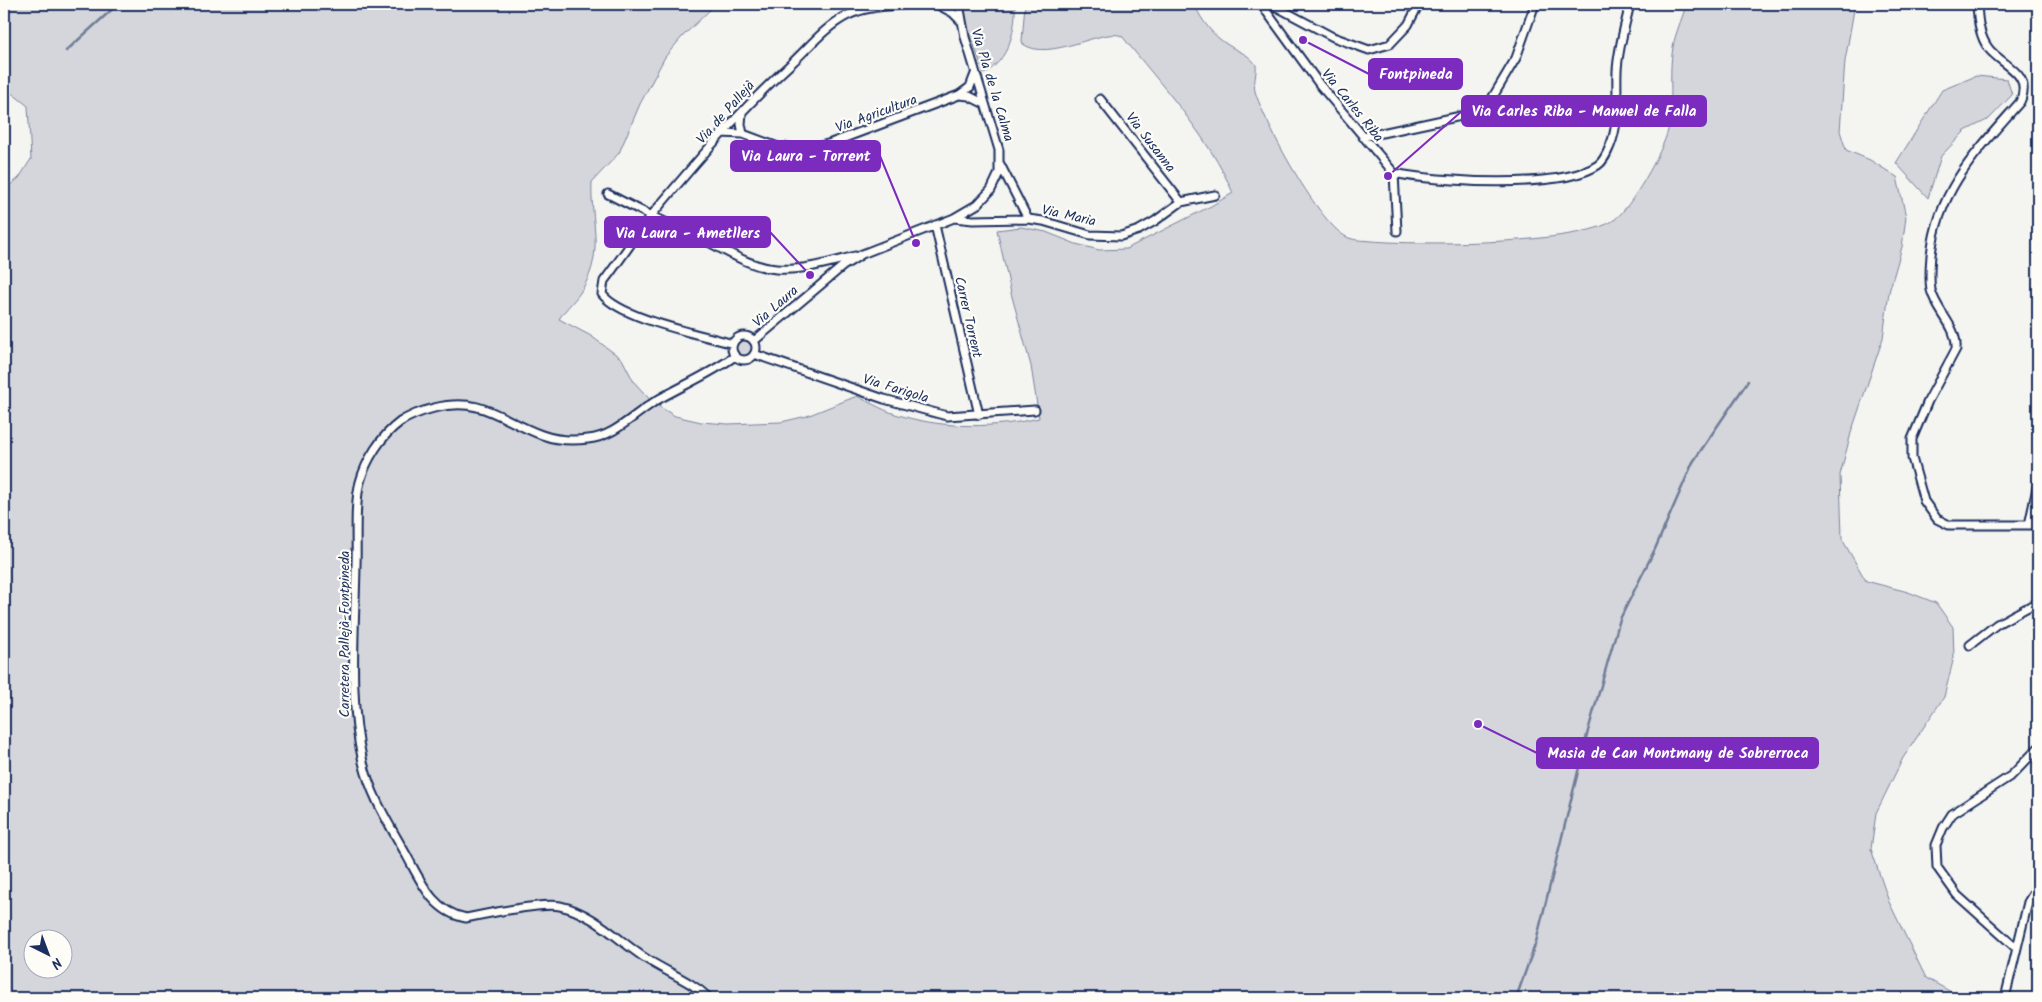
<svg xmlns="http://www.w3.org/2000/svg" width="2042" height="1002" font-family="Kalam,sans-serif">
<style>
.green{fill:#d4d6db;stroke:#78829c;fill-rule:evenodd}
.lines{fill:none;stroke-linecap:round;stroke-linejoin:round}
.stream{stroke:#717c98;stroke-width:2.5}
.street-casing{stroke:#1b2f5e;stroke-width:11}
.street{stroke:#fdfcf7;stroke-width:7}
.labels{text-anchor:middle;stroke-width:4.5;stroke-linejoin:round;paint-order:stroke}
.street-label{font-size:14px;fill:#1b2f5e;stroke:#fdfcf7}
.leader{fill:none;stroke:#7b2cbf;stroke-width:2}
.callout-dot{fill:#7b2cbf;stroke:#fdfcf7;stroke-width:2}
.callout{fill:#7b2cbf;stroke:#7b2cbf;stroke-width:2}
.callout-label{font-size:15px;text-anchor:middle;font-weight:bold;fill:#fff}
</style>
<rect width="100%" height="100%" fill="#f4f4f1"/>
<filter id="ink" filterUnits="userSpaceOnUse"><feTurbulence type="fractalNoise" baseFrequency=".02" numOctaves="2"/><feDisplacementMap in="SourceGraphic" scale="10" xChannelSelector="R" yChannelSelector="G"/><feConvolveMatrix kernelMatrix="1 2 1 2 8 2 1 2 1" color-interpolation-filters="sRGB"/></filter>
<g filter="url(#ink)">
<path class="green" d="M4,4H716L682,37L665,57L640,104L619,153L592,182C590,221 605,250 583,288C577,299 566,308 559,319L591,336L622,359L634,382L653,403L675,416L701,422L728,424L781,422L807,416L857,396C871,403 886,412 902,416C946,429 996,428 1039,418L1031,366L1011,293L997,230L1021,227L1046,232L1076,244L1099,250L1126,249L1211,206L1233,193C1209,136 1160,84 1122,36C1103,27 1049,63 1023,44L1022,41L1025,4H1194C1202,21 1212,35 1228,45C1239,52 1249,54 1256,65C1257,73 1253,84 1255,91C1263,120 1321,229 1349,238C1356,241 1365,240 1372,241C1418,245 1579,245 1614,220C1631,208 1663,151 1668,130C1674,103 1668,74 1673,47C1675,33 1683,18 1686,4H1855L1845,61L1840,131L1846,150L1870,160L1897,177L1906,217L1902,247L1889,292L1883,338L1851,433L1840,475L1842,539L1866,581L1908,592L1936,603L1953,627L1954,657L1944,697L1903,758L1876,813L1871,849L1889,902L1926,978L1962,998H4V190L19,178L31,159L28,106L4,87ZM32,940H62V970H32Z
M969,4H1015C1016,31 1009,59 984,74L966,22L964,9H968Z
M1976,76L2007,79L2012,95L1989,119L1965,131L1941,156L1928,198L1896,163L1942,90Z
M736 348a8 8 0 1 1 16 0a8 8 0 1 1-16 0Z"/>
<g class="lines">
<path class="stream" d="M66,51L118,4
M1516,998L1536,942L1588,731L1620,619L1655,549L1693,462L1748,381"/>
<g class="street-casing">
<path id="street" d="M936,4L953,13L960,20
M1261,4L1320,85L1394,173L1397,231
M1271,4L1333,37L1369,50L1390,44L1408,25L1419,4
M1977,4C1978,20 1979,36 1989,49C2004,67 2033,73 2020,102C1978,150 1938,189 1931,255C1930,267 1929,279 1931,290C1936,311 1958,327 1956,349L1928,401L1912,439V458L1924,501L1937,519L1949,525H2038
M960,95L969,96L985,104
M1100,99L1181,202
M742,113L741,124L743,134
M721,133L743,134L778,147L813,148L831,143L959,95L970,87L975,74
M1363,137L1475,113L1491,100L1516,58L1535,4
M1000,164L1028,219
M1394,173C1436,182 1562,190 1598,165C1604,161 1607,153 1610,146C1620,122 1616,97 1617,71C1618,49 1625,26 1630,4
M608,194C639,210 670,225 702,239C726,250 749,267 776,269C802,271 829,263 855,256
M954,218L973,220L1028,219L1043,221L1090,235L1121,236L1139,230L1155,221L1181,202L1215,195
M935,225L979,415
M732 348a12 12 0 1 1 24 0a12 12 0 1 1-24 0Z
M754,341L843,266L862,254L954,218L978,204L991,190L999,173V150L965,37L959,4
M733,344C700,334 621,319 602,294L604,281C620,260 635,237 651,216C696,162 741,109 793,62C810,46 826,26 848,15C867,6 890,6 911,4
M754,354L884,399L947,416L1035,410
M2029,525L2038,483
M1970,645L1997,624L2032,605L2038,607
M2016,948L1957,895L1937,867L1936,845L1943,828L1952,814L2012,775L2038,748
M709,998C690,980 666,972 645,958C618,940 593,913 560,906C543,902 486,914 466,918C434,912 422,884 408,858C391,827 371,797 363,762C348,699 355,630 356,565C357,542 354,503 360,482C366,460 381,436 400,422C411,415 422,411 434,408C483,396 500,420 542,435C556,440 573,441 588,439C615,437 636,412 659,399C684,385 712,373 735,356
M2005,998L2028,902L2038,886"/>
</g>
<use href="#street" class="street"/>
</g>
</g>
<g class="labels">
<g class="street-label">
<text transform="translate(993 85) rotate(73)" y="5">Via Pla de la Calma</text>
<text transform="translate(1353 105) rotate(51)" y="5">Via Carles Riba</text>
<text transform="translate(725 112) rotate(-48)" y="5">Via de Pallejà</text>
<text transform="translate(876 113) rotate(-20)" y="5">Via Agricultura</text>
<text transform="translate(1151 142) rotate(52)" y="5">Via Susanna</text>
<text transform="translate(1069 215) rotate(13)" y="5">Via Maria</text>
<text transform="translate(775 306) rotate(-41)" y="5">Via Laura</text>
<text transform="translate(969 317) rotate(77)" y="5">Carrer Torrent</text>
<text transform="translate(896 388) rotate(17)" y="5">Via Farigola</text>
<text transform="translate(344 634) rotate(-90)" y="5">Carretera Pallejà-Fontpineda</text>
</g>
</g>
<path class="leader" d="M1303 40L1369 74M1388 176L1462 111M916 243L880 156M810 275L770 232M1478 724L1537 753"/>
<g class="callout-dot">
<circle cx="1303" cy="40" r="5"/>
<circle cx="1388" cy="176" r="5"/>
<circle cx="916" cy="243" r="5"/>
<circle cx="810" cy="275" r="5"/>
<circle cx="1478" cy="724" r="5"/>
</g>
<g class="callout">
<rect x="1369" y="59" width="93" height="30" rx="5"/>
<rect x="1462" y="96" width="244" height="30" rx="5"/>
<rect x="731" y="141" width="149" height="30" rx="5"/>
<rect x="605" y="217" width="165" height="30" rx="5"/>
<rect x="1537" y="738" width="281" height="30" rx="5"/>
</g>
<g class="callout-label">
<text x="1416" y="79">Fontpineda</text>
<text x="1584" y="116">Via Carles Riba - Manuel de Falla</text>
<text x="806" y="161">Via Laura - Torrent</text>
<text x="688" y="238">Via Laura - Ametllers</text>
<text x="1678" y="758">Masia de Can Montmany de Sobrerroca</text>
</g>
<rect width="2042" height="1002" fill="none" stroke="#fdfcf7" stroke-width="20"/>
<rect x="10" y="10" width="2022" height="982" fill="none" stroke="#1b2f5e" stroke-width="2" filter="url(#ink)"/>
<g transform="translate(48 954) rotate(138)"><circle r="24" fill="#fdfcf7" stroke="#a3aaba"/>
<path d="M0-4L9 19L0 12L-9 19Z" fill="#1b2f5e"/>
<text y="-8" font-size="14" font-weight="bold" text-anchor="middle" fill="#1b2f5e">N</text>
</g>
</svg>
